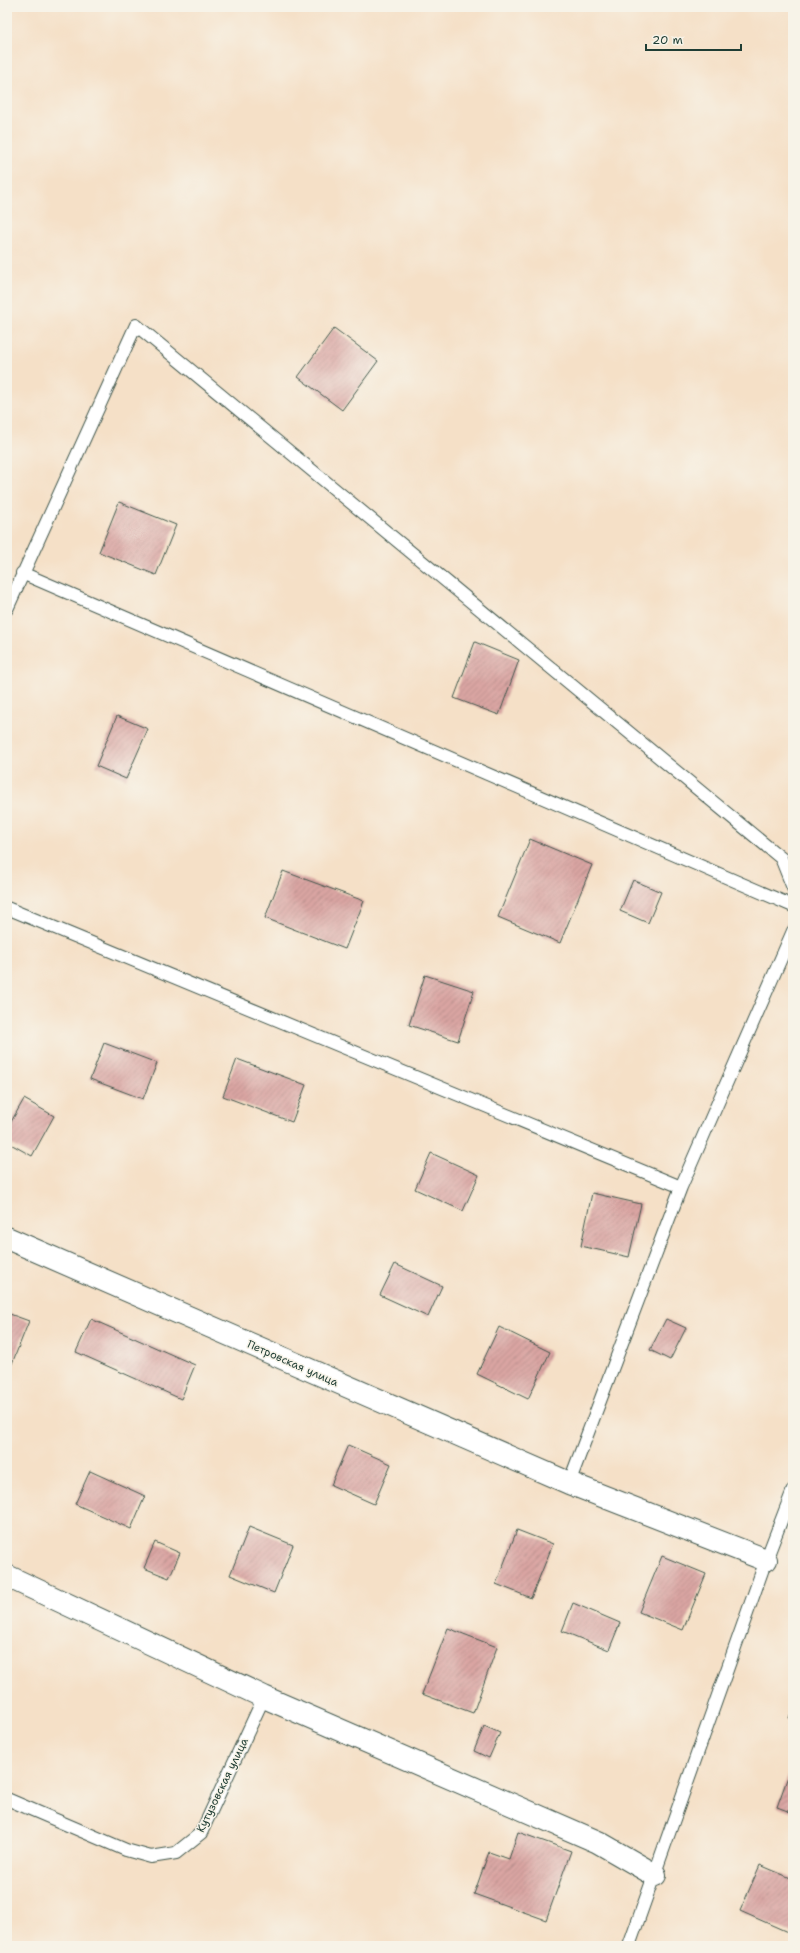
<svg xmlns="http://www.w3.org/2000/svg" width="800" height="1953" font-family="'Shantell Sans',sans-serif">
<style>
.building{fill:url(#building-hatch)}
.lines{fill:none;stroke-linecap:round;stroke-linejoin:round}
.service-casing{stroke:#3f554a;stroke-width:14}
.minor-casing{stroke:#3f554a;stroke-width:24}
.service{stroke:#fff;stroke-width:12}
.minor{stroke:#fff;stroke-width:22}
.labels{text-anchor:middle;stroke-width:3;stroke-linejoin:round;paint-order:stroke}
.street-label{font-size:11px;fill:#1f3d34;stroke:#f7f3e8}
</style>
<defs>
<pattern id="building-hatch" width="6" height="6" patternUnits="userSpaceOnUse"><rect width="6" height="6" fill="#daa5a3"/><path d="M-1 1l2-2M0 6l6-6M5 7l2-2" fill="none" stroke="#b08886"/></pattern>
</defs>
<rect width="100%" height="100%" fill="#f7f3e8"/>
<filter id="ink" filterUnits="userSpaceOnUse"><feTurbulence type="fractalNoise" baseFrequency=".025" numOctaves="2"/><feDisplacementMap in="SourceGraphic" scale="8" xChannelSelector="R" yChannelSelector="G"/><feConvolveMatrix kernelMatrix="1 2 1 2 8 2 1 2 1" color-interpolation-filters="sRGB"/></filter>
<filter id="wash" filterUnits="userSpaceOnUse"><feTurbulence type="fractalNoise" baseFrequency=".012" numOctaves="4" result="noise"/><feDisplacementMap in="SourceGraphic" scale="16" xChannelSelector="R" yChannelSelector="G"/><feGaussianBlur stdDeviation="0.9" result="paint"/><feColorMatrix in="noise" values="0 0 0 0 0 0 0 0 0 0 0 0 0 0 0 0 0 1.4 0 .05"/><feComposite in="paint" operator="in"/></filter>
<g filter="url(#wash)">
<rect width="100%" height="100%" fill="#f5e0c7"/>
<g id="blocks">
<path class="building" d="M334,328L378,361L342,410L298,377Z
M119,502L176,525L156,575L99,552Z
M475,642L519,660L499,715L454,698Z
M117,716L148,729L126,779L96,766Z
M530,839L592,865L560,943L498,917Z
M283,871L364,901L345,949L265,918Z
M633,880L661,892L648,923L620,911Z
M425,975L474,991L458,1041L409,1025Z
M104,1043L157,1063L143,1099L90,1079Z
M237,1059L306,1085L292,1122L223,1096Z
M24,1099L54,1116L32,1156L7,1142V1129Z
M431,1153L479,1175L463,1211L415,1189Z
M592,1193L641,1204L629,1257L581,1246Z
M395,1264L442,1286L428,1317L380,1295Z
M7,1313L29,1321L9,1371L7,1370Z
M91,1319L195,1365L181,1399L76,1352Z
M666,1319L686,1328L670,1360L650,1350Z
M499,1327L550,1352L528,1399L477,1374Z
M348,1445L391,1464L374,1504L331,1485Z
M90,1471L145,1496L131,1529L75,1504Z
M249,1527L293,1545L274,1593L230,1575Z
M517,1530L553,1544L531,1598L496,1584Z
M155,1542L180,1553L169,1578L144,1568Z
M662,1556L706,1574L683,1630L639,1612Z
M573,1603L620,1623L609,1650L562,1631Z
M448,1628L497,1647L473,1713L422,1694Z
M793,1707V1720L789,1718Z
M484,1726L500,1733L489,1758L474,1751Z
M791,1768L793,1769V1813L777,1807Z
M518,1832L571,1851L546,1920L474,1894L489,1852L509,1859Z
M760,1865L793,1879L792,1934L740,1911Z"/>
</g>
</g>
<g filter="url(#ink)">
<use href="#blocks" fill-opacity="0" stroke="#3f554a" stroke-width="1"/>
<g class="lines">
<g class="service-casing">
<path id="service" d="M22,573L793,906
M7,609L136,325L781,858L793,888
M7,908L681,1187
M569,1483L681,1187L793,931
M7,1799L126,1850L151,1857L176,1853L201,1833L264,1697
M629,1946L766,1560L793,1490"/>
</g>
<g class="minor-casing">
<path id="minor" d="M7,1238L569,1483L766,1560
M7,1576L264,1697L598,1842L655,1875"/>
</g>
<use href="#service" class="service"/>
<use href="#minor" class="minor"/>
</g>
</g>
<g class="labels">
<g class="street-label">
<text transform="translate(293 1363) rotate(24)" y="4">Петровская улица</text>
<text transform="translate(222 1785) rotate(-64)" y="4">Кутузовская улица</text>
</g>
</g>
<rect width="800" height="1953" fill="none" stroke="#f7f3e8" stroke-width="24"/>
<path d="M646 44v6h95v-6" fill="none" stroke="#1f3d34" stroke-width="2"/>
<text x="652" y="44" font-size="12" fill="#1f3d34" stroke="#f7f3e8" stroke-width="3" paint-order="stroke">20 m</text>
</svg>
